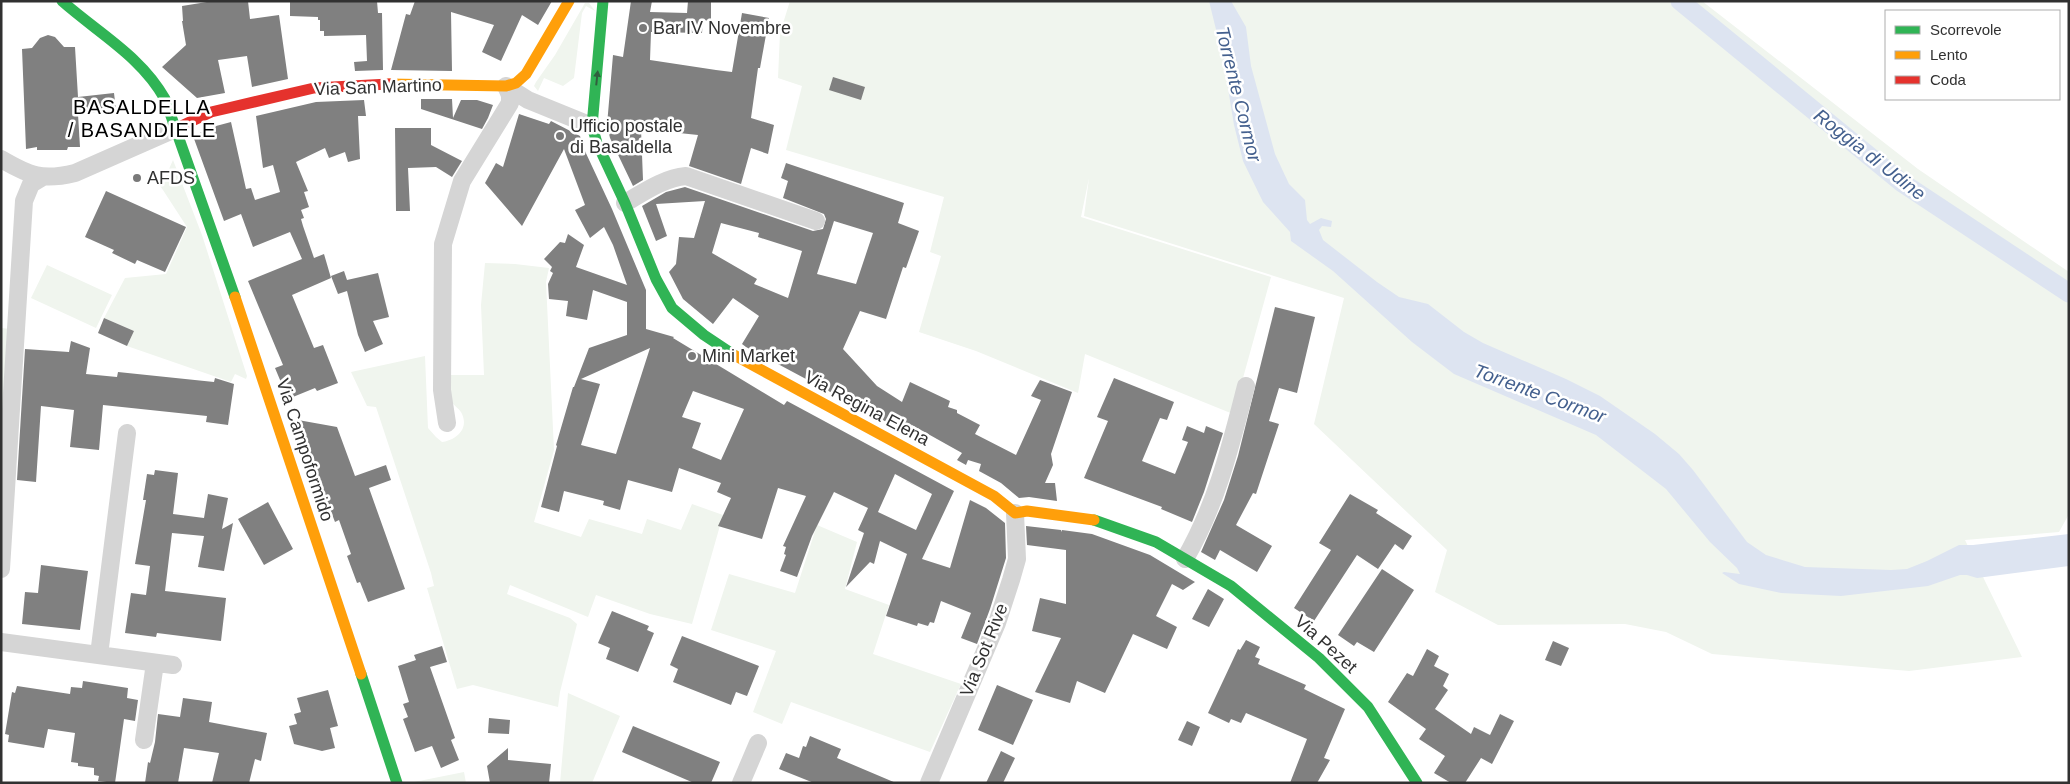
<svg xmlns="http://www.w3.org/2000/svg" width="2070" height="784" font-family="Arial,sans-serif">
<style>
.green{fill:#f0f5ee}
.water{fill:#dde4f1}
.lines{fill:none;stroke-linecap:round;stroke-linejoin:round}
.canal{stroke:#dde4f1;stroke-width:19}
.building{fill:#808080;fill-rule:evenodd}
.street{stroke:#d5d5d5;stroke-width:18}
.fast{stroke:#30b455;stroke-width:11}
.slow{stroke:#ff9f0a;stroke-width:11}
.jam{stroke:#e5322d;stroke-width:11}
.oneway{fill:#315f3e}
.poi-dot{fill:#797979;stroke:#fff;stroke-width:2}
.labels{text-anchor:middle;stroke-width:5;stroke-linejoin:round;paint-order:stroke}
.poi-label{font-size:18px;fill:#313131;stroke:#fff;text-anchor:start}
.street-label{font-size:18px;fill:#313131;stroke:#fff}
.water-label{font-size:19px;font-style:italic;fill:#44608e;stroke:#fff}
.quarter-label{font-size:20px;letter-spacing:1px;fill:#000;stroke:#fff}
</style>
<rect width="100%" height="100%" fill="#fff"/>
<path class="green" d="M790,1H1702L1918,169L2069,272V514L2059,532L1965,540L2022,657L1909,671L1712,654L1666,632L1625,624L1498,625L1435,592L1447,550L1314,424L1344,298L1084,216L1089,178L1081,217L1271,277L1233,414L1085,354L1078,393L976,351L919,332L941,256L930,252L944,197L786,150L802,86L778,78L780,33Z
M585,3H589L595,11L586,6L582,13L574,78L563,86L544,78L538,91L534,86L536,82L555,55Z
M173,160L202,235L247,376L246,379L235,374L231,382L127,346L134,331L104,318L125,278L166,274L187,227L161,187Z
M485,263L515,264L549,268L546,282L554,450L534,522L581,537L589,519L642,534L647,519L681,530L692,504L723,515L692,624L650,614L596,595L588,617L510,585L507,594L570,618L577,624L560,692L558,707L473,685L457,689L427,588L434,586L431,573L376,407L367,406L351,372L425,356L428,428L436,437L442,442C456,440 469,429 462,414C460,409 455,407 452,402C448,395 447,383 446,375H484L481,305Z
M47,265L112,295L96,328L31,298Z
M1,328L11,329L1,482Z
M817,525L857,542L845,589L889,605L873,654L961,684L930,752L791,702L782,724L753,712L776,651L711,630L729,574L795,593Z
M568,693L620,716L592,783H560Z
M464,772L466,783H409Z"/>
<path class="water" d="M1209,1H1231L1246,27L1251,66L1275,154L1289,184L1305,200L1307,220L1310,224L1321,218L1332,221L1331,227L1322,226L1319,230L1323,240L1377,282L1399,297L1428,304L1464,332L1483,343L1566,379L1600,396L1655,434L1679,454L1693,470L1747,542L1766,555L1805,567L1891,570L1907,569L1927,561L1959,545H1973L2069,534V566L1977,578L1967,575H1960L1928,586L1841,596L1781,593L1739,584L1722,573L1724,572L1740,574L1737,568L1710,542L1666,489L1596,435L1454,374L1412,342L1333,271L1291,241L1290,232L1263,202L1243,161L1234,125L1223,58Z"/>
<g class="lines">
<path class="canal" d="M1680,1L1901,182L2069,293"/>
</g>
<path class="building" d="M213,1H248L250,19L279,15L288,79L252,87L247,56L218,60L225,93L197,98L162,67L186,45L182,21H183L182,6Z
M290,1H377L378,13H382L383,70L355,71L354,62L367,61L366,35L324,36V31H320V20H318V17L290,16Z
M415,1H552L538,25L522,15L501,61L482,52L494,25L451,12L452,71L391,70L406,14L410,15Z
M631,1H652L650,12L687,13L688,1H711V21L703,20L702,33L651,32L650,60L716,70L732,72L742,13L769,18L760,68H758L751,118L774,125L768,154L751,148L741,184L689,166L698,135L641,129L643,180L633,186L610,138L607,125L613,55L623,57Z
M48,35L55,37L64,47H75L78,97L114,93L116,110L78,114L80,147H68L67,150H37V147L26,149L22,49L32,48L40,38Z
M833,77L865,87L861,100L829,90Z
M421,99H452L453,118L461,100H477L493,105L488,118L482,129L421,109Z
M364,100L366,116H358L360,159L348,162L345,152L329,158L325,148L296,162L308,191L304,192L309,207L301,210L304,218L301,219L303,226L314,258L324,254L331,278L292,295L314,348L323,345L338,383L317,391L315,388L288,399L275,368L283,365L248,281L302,259L290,232L253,247L241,214L224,221L193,136L216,126L231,122L246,189L251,188L255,200L280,192L273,165L263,168L256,116L316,102Z
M519,114L549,124L551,121L580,136L584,149L612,209L646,290V329L674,337L673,338L784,405L787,401L954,491L922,559L950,568L970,500L986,508L1005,523L1006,558L990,609L977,644L961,638L971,613L941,601L934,623L930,622L928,626L918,623L917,626L886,616L907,554L880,541L874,564L870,562L846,587L864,533L858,530L868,508L834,492L812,536L797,577L780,571L786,555L784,554L786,547L783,546L806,496L778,488L762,539L718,526L731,498L717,492L721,483L679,468L672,492L628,480L620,510L603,505L604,501L564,491L559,512L541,507L557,446L556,445L573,387H574L589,348L627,335V302L593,290L587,320L566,316L568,301L549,299L548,284L553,273L550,271L552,267L544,259L560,242L565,243L568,234L584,245L576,267L627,285L613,245L604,227L590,238L575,210L585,205L564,149L522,226L485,183L496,163L503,167ZM650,348L616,454L581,445L600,384L581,379ZM693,391L744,409L721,460L692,448L701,423L682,417ZM895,474L932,494L916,530L878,512Z
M395,128H431V145L462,161L452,177L436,167L408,168L410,211H396Z
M786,163L904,203L898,223L919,231L906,268L903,267L886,319L860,311L843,349L877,386L902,402L910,382L950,401L948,407L957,410V413L980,425L975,434L1016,455L1041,400L1031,396L1040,380L1072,392L1051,454L1053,465L1045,483H1055L1057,501L1029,497L1019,498L1001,483L979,471L981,464L968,460L966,465L957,460L962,453L912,425L907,433L746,347L742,344L759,316L733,298L713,324L683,299L669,272L676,264L679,237L694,238L705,201L656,204L667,236L656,241L642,206L666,192L685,187L813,231L823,229L826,219L824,214L783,198L788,181L781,178ZM834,221L873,233L856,284L817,274ZM721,223L759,233L758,237L802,251L788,298L754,284L757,279L712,253Z
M106,191L186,227L165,272L137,260L135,264L112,253L114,250L85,237Z
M344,271L347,280L378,273L389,317L373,321L383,344L365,352L358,335L347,291L338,294L331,276Z
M1275,307L1315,317L1297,393L1279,388L1269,421L1279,424L1256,494L1253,493L1236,525L1272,546L1257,572L1220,550L1215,560L1201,552L1224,500L1238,456Z
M104,318L134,331L127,346L98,333Z
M71,341L90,348L86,374L117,377L118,372L214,382L215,378L234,384L228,425L206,422L207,416L103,405L99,450L70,447L74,410L41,406L36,482L17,480L25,349L69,352Z
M1114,378L1174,402L1167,420L1160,418L1142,461L1175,474L1188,442L1182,440L1187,426L1204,433L1206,426L1223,433L1204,492L1192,522L1161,509L1162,507L1084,478L1108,421L1097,417Z
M298,420L337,427L355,476L386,465L391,480L369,488L405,589L368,602L360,582L357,583L347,556L351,554L339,520L335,522L322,488L315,491L292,422Z
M155,470L178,473L173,514L204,518L208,494L228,498L222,529L233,523L224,571L198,567L204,536L172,533L165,591L226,598L221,641L157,633L156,637L125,633L131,593L146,595L150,566L135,564L146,500H143L147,474L154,475Z
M1350,494L1378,510L1376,513L1412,536L1403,550L1395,544L1378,569L1357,555L1314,621L1294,608L1331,550L1319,543Z
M268,502L293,549L264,565L238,519Z
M1026,526L1061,530V532L1062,530L1092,534L1150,555L1195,582L1183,590L1172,584L1156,616L1177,627L1167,649L1133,634L1105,693L1077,681L1070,703L1035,692L1061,638L1032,631L1040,598L1066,604V550L1027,545Z
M41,565L88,571L80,630L22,624L25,592L38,593Z
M1382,569L1414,590L1374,652L1357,642L1354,646L1338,635Z
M1208,589L1224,599L1209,627L1192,619Z
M612,611L649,626L647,630L654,633L638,672L606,659L610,648L598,643Z
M682,636L759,666L747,696L736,692L731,705L673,682L678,669L670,665Z
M1246,640L1260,647L1255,657L1260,659L1258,664L1306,685L1304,689L1345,709L1324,758L1330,760L1317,783H1290L1307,739L1246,713L1241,723L1231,719L1229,723L1208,713L1238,649L1240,650Z
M1553,641L1569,648L1561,666L1545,660Z
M442,646L447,662L430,667L455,738L451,740L459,760L441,768L432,746L415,752L403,719L408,717L403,704L409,702L398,666L416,660L414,655Z
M1427,649L1439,656L1434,666L1449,674L1443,686L1448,690L1435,709L1471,734L1474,727L1490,735L1500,714L1514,721L1492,764L1481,758L1465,783H1451L1434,773L1445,756L1419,739L1426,729L1388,702L1407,673L1413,676Z
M83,681L128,688L127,698L138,700L135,721L124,719L115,783L98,781L99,776L94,775V768L78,766V763L71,762L75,733L48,729L44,748L8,742L9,735L5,734L12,692L15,693L17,686L70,694L71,687L82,688Z
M997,685L1033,700L1013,745L978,730Z
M328,690L338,726L330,728L335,748L322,751L294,744L289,726L297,724L294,714L301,712L297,698Z
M183,698L212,702L209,722L267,733L261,761L255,759L249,783H212L219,753L184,748L178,783H145L148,762L150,763L155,742L158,714L180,717Z
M489,718L510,720L509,734L488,733Z
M1187,721L1200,727L1192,746L1178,740Z
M633,726L720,762L711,783H694L622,752Z
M810,736L841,749L837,758L896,783H814L779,769L786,753L799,758L803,746L806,747Z
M508,748V760L551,764L549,783H490L487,766Z
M1001,751L1015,758L1003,783H986Z"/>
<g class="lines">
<path class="street" d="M506,86L528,100L592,126
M1,159C30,176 42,181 75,173L175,129
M625,203C644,192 664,178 686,176L816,221
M447,423L442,390L443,244L462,181L510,103V95L506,86
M1185,559C1217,503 1230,448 1246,386
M1,569L24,201L31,184L41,178
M1,642L173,665
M99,655L127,433
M144,740L155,663
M741,783L758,743
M929,783L997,623L1011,580L1017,559L1015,513"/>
<path class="fast" d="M62,1C98,33 141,56 165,99L235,297
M603,1L592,126L597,143L625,203L656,279L672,308L704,335L734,355
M1094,520L1156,542L1231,586L1319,658L1368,707L1417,783
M361,674L397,783"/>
<path class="slow" d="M389,84L506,86L516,83L526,74L569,1
M235,297L361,674
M734,355L994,496L1015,513L1027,511L1094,520"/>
<path class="jam" d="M175,129L211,112L314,88L389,84"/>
</g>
<defs><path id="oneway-solid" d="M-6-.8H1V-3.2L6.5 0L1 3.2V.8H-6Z" transform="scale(1.25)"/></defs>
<use class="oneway" href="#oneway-solid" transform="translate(597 78) rotate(-84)"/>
<g class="poi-dot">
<circle cx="643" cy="28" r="5"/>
<circle cx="560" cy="136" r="5"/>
<circle cx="137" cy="178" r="5"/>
<circle cx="692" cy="356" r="5"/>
</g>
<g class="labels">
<g class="poi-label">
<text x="653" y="34">Bar IV Novembre</text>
<text x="570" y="132">Ufficio postale<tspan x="570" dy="21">di Basaldella</tspan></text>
<text x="147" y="184">AFDS</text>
<text x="702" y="362">Mini Market</text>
</g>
<g class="street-label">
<text transform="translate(378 87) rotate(-2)" y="6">Via San Martino</text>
<text transform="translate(867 408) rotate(28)" y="6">Via Regina Elena</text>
<text transform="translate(305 450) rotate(72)" y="6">Via Campoformido</text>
<text transform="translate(1326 644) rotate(42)" y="6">Via Pezet</text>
<text transform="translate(984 650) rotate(-68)" y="6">Via Sot Rive</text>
</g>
<g class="water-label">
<text transform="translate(1239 94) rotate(76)" y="7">Torrente Cormor</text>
<text transform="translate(1870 154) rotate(38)" y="7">Roggia di Udine</text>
<text transform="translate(1540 393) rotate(20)" y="7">Torrente Cormor</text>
</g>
<g class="quarter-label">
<text x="142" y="114">BASALDELLA<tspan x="142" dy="23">/ BASANDIELE</tspan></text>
</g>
</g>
<rect width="2070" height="784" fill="none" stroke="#313131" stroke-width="5"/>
<rect x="1885" y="10" width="175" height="90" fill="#ffffff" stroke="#adadad"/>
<rect x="1895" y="26" width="25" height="8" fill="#30b455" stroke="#adadad"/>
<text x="1930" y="35" font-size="15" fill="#313131">Scorrevole</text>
<rect x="1895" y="51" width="25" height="8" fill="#ff9f0a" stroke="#adadad"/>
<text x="1930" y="60" font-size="15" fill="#313131">Lento</text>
<rect x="1895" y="76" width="25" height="8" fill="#e5322d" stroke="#adadad"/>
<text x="1930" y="85" font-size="15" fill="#313131">Coda</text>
</svg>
